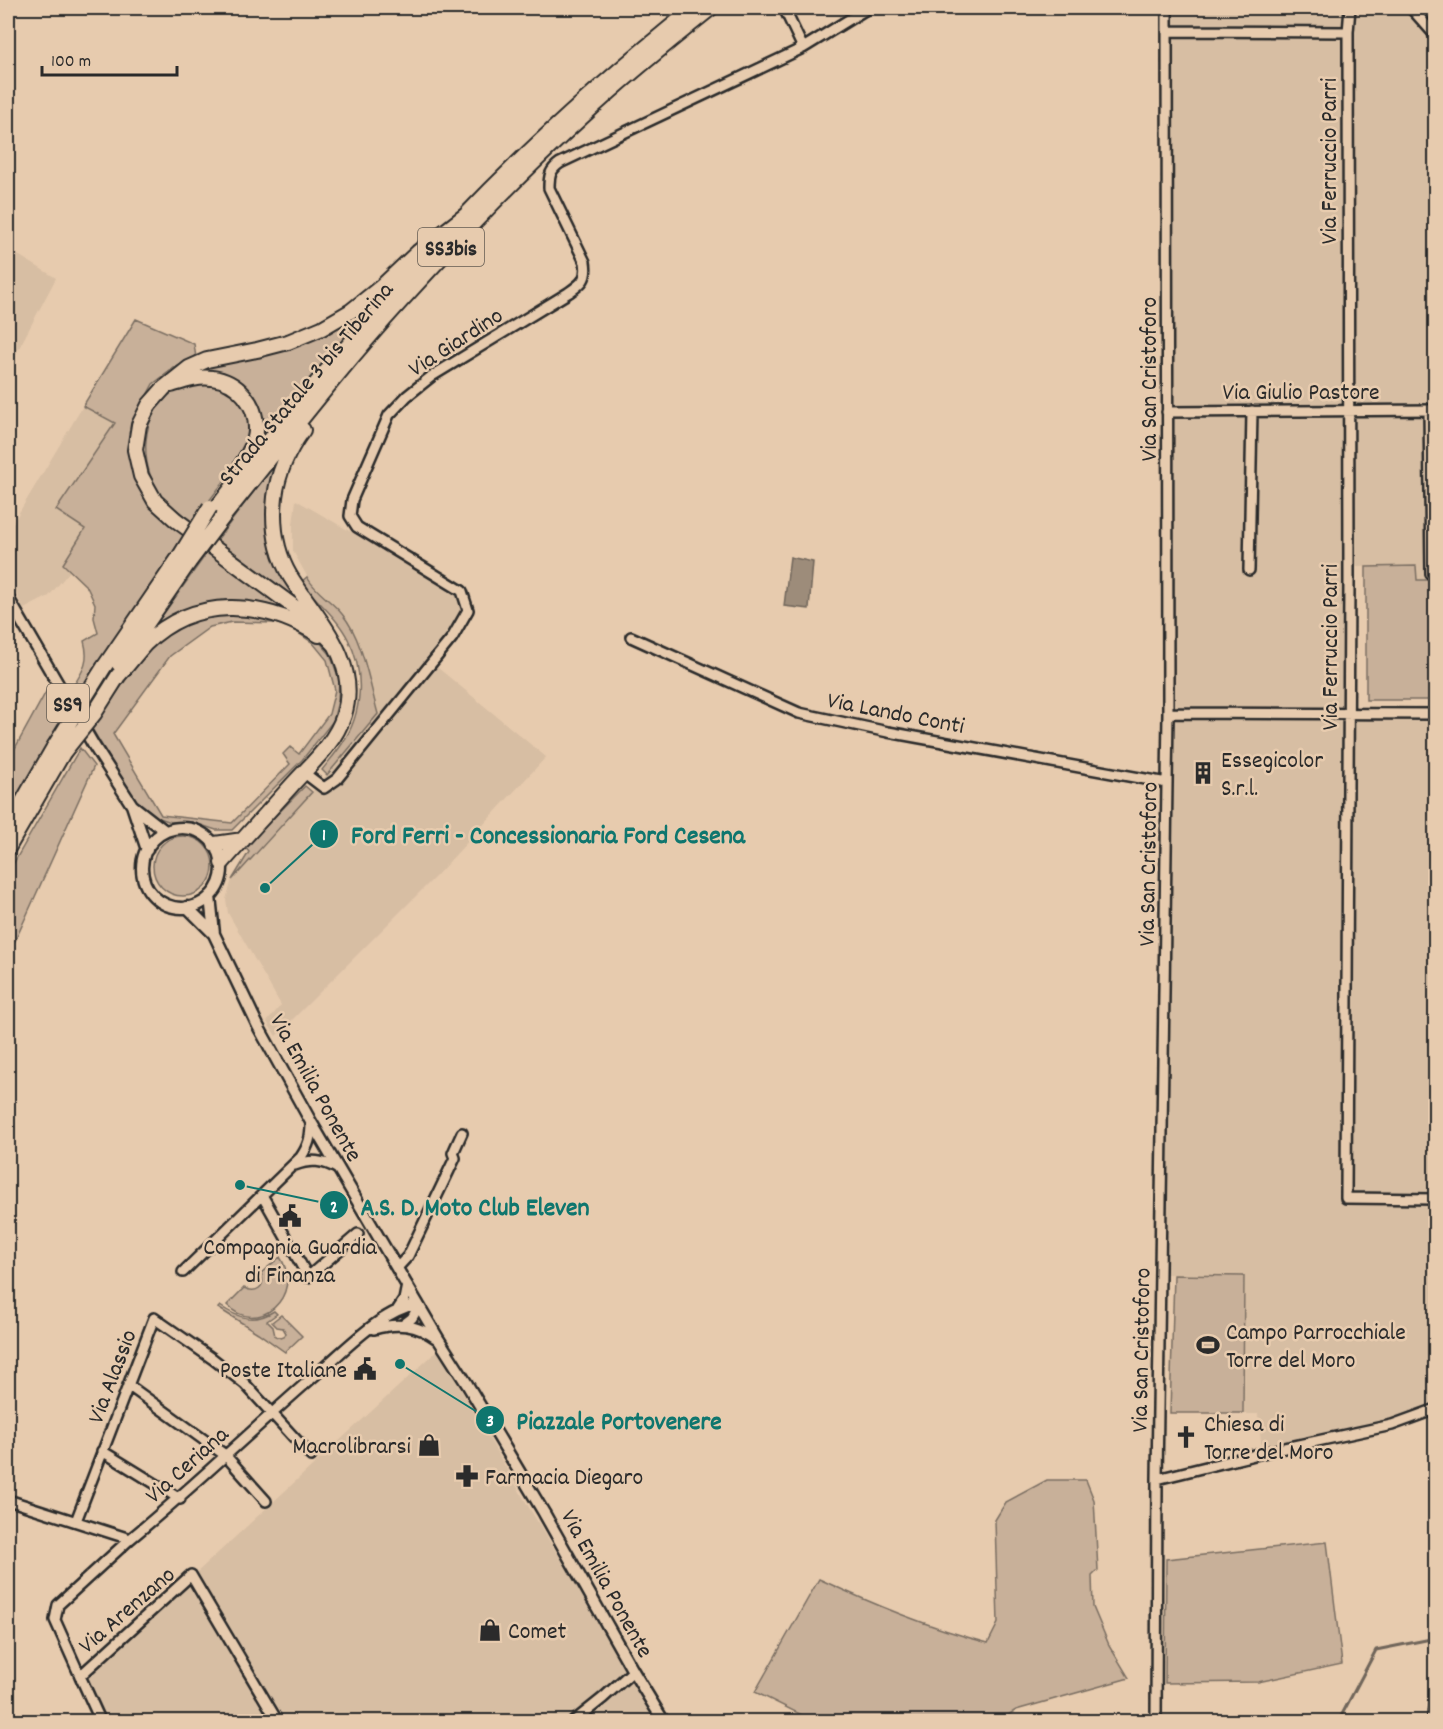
<svg xmlns="http://www.w3.org/2000/svg" width="1443" height="1729" font-family="Dekko,sans-serif">
<style>
.built{fill:#d7bea3}
.green{fill:#c8b099;stroke:#7a6e62;stroke-width:1.5;fill-rule:evenodd}
.water{fill:#9d8c7a;stroke:#6f655a;stroke-width:1.5}
.lines{fill:none;stroke-linecap:round;stroke-linejoin:round}
.stream{stroke:#6f655a;stroke-width:3}
.minor-casing{stroke:#2b2b2b;stroke-width:14}
.major-casing{stroke:#2b2b2b;stroke-width:15}
.highway-casing{stroke:#2b2b2b;stroke-width:18}
.minor{stroke:#e7cbae;stroke-width:9}
.major{stroke:#e7cbae;stroke-width:10}
.highway{stroke:#e7cbae;stroke-width:14}
.highway-bridge-casing{stroke:#2b2b2b;stroke-width:18;stroke-linecap:butt}
.highway-bridge{stroke:#e7cbae;stroke-width:14}
.labels{text-anchor:middle;stroke-width:5;stroke-linejoin:round;paint-order:stroke}
.shield{fill:#e7cbae;stroke:#635b52;stroke-width:1.5}
.shield-label{font-size:22px;font-weight:bold;fill:#2b2b2b}
.street-label{font-size:24px;fill:#2b2b2b;stroke:#e7cbae}
.poi-label{font-size:24px;fill:#2b2b2b;stroke:#e7cbae;text-anchor:start}
.leader{fill:none;stroke:#0f766e;stroke-width:2}
.callout-dot{fill:#0f766e;stroke:#e7cbae;stroke-width:2}
.mark-label{font-size:18px;text-anchor:middle;font-weight:bold;fill:#fff}
.callout-label{font-size:26px;text-anchor:middle;font-weight:bold;fill:#0f766e;stroke:#e7cbae;stroke-width:5;stroke-linejoin:round;paint-order:stroke}
</style>
<rect width="100%" height="100%" fill="#e7cbae"/>
<filter id="ink" filterUnits="userSpaceOnUse"><feTurbulence type="fractalNoise" baseFrequency=".0167" numOctaves="2"/><feDisplacementMap in="SourceGraphic" scale="12" xChannelSelector="R" yChannelSelector="G"/><feConvolveMatrix kernelMatrix="1 2 1 2 8 2 1 2 1" color-interpolation-filters="sRGB"/></filter>
<g filter="url(#ink)">
<path class="built" d="M1173,8H1420L1436,26L1435,580H1416V566L1344,567V720L1435,721V1401L1411,1414L1369,1426L1262,1450L1258,1414H1244L1245,1275L1167,1274Z
M10,250L56,278L8,369V256Z
M83,406L115,423L56,510L86,529L63,564L70,571L49,596L24,609L8,579V531Z
M296,500L458,594L461,613L447,635L426,658L546,757L436,876L276,1036L267,1022L281,1005L228,913L226,899L232,880L312,792L378,714L356,637L342,614L313,587L293,551V524Z
M438,1350L531,1511L661,1721H95L79,1681Z"/>
<path class="green" d="M381,295L383,297L259,446C261,436 264,424 262,413C258,393 239,377 219,373C212,371 203,372 195,372L210,364L251,356Z
M136,319L194,344L196,358L174,368L153,384L138,412L131,447L149,500L165,519L184,535L78,697L72,688C83,671 90,662 84,641L98,633L94,618L95,604L87,587L63,564L85,529L56,510L115,423L83,406Z
M213,383L228,389L242,400L249,415L251,433L244,455L193,522C183,514 169,506 161,496C139,464 139,416 173,392C184,384 200,384 213,383Z
M287,447L270,516L307,606L217,540Z
M209,550L310,624C300,619 291,613 281,609C255,598 220,597 193,607C178,613 163,624 149,634Z
M1416,566L1417,580H1435V700H1366V567Z
M307,577C316,593 331,600 342,614C363,639 369,682 378,714L327,775L322,770C329,761 336,753 342,744C363,713 365,672 348,639C337,617 316,601 301,582Z
M222,611L272,616L318,640L330,654L339,679L338,701L333,721L302,760L232,830H216L192,822H171L154,816L137,803L92,729L127,678L157,642L169,632L198,618ZM232,622L275,623L289,627L313,643L327,660L335,690L329,714L299,754L290,747L283,754L290,764L232,823L161,815L113,734L170,656L210,627Z
M47,690L64,716L8,812V761Z
M80,748L94,766L15,941L8,940V873Z
M305,786L312,792L232,880L249,852L245,847Z
M153 866a30 30 0 1 1 60 0a30 30 0 1 1-60 0Z
M280,1257C305,1296 257,1337 227,1305L244,1288C257,1294 266,1287 261,1273Z
M1174,1275L1244,1276L1243,1413H1170Z
M220,1306C238,1318 254,1324 274,1311L277,1314L267,1321L273,1327L275,1336L281,1338L284,1337L286,1333L283,1328L277,1327L272,1322L281,1315L302,1336L285,1352L258,1333L218,1308Z
M1047,1480H1086L1094,1500L1098,1570L1092,1576L1093,1607L1109,1645L1129,1678L1016,1710L997,1722L799,1721L802,1715L755,1692L819,1579C875,1605 928,1627 988,1643L998,1623L995,1520L1006,1502Z
M1327,1542L1342,1664L1258,1682L1165,1683L1166,1559Z"/>
<path class="water" d="M790,557L813,562L809,609L784,606Z"/>
<g class="lines">
<path class="stream" d="M1338,1722L1376,1650L1436,1638"/>
<g class="minor-casing">
<path id="minor" d="M784,8L803,48
M1350,8L1348,32L1349,579L1346,1198L1436,1199
M1411,8L1436,36
M1168,31L1348,32
M1429,410L1431,574H1436
M1167,412L1436,410
M1249,570L1252,411
M631,637L799,713L888,732L1167,783
M1168,713L1436,714
M303,772L324,788L337,779L452,638L468,610L462,591L357,527L350,516L352,500L389,415L407,396L432,376L568,293C581,284 588,280 585,262L549,188C549,176 550,170 560,163L803,48L868,8
M295,1165C311,1159 323,1160 338,1169
M262,1195L308,1277L358,1234
M397,1268L408,1256L455,1158L453,1153L462,1133
M183,1272L301,1157C309,1145 311,1137 311,1123
M398,1309L404,1300L407,1285
M403,1325L412,1318L419,1306
M374,1329C397,1322 417,1324 437,1339
M128,1385L225,1455L266,1501
M102,1451L180,1499
M1157,1479L1275,1450L1392,1425L1436,1409
M8,1500L130,1539C196,1485 256,1426 320,1371C347,1348 382,1310 418,1304
M76,1521L154,1318L213,1359L245,1384L311,1456
M80,1676L55,1620L58,1605L130,1539
M101,1722L80,1676L191,1575L278,1722
M573,1722L603,1698L633,1671
M1156,1722L1157,1479L1168,713L1167,8"/>
</g>
<g class="major-casing">
<path id="major" d="M8,598L94,746L132,805L147,850
M133,806L165,831
M142 868a40 40 0 1 1 80 0a40 40 0 1 1-80 0Z
M210,896L214,934
M187,907L214,934L258,1026L311,1122L439,1340L467,1384L544,1513L633,1671L664,1722
M1433,1722L1436,1692"/>
</g>
<g class="highway-casing">
<path id="highway" d="M461,220C533,144 612,74 694,8
M171,385C184,381 198,376 212,378C238,381 257,404 256,430C256,441 248,455 242,464
M215,510C285,418 359,330 438,245
M223,517C282,444 339,369 402,300C460,236 519,174 583,116C624,78 667,43 711,8
M336,646L316,625L297,609L176,520L155,501L141,476L135,450L139,425L149,405L164,388L189,368L207,360L257,350L288,342L322,328L351,311L381,287L418,252L466,215
M119,664L189,562
M104,667L180,556
M118,676C127,666 136,654 145,644C195,595 263,600 319,635
M8,827L54,747
M215,844L243,840
M8,848L63,753
M222,863C245,837 269,811 292,785C311,764 335,743 344,715C361,661 316,618 290,576C276,552 272,524 275,497C278,473 289,449 303,430"/>
</g>
<use href="#minor" class="minor"/>
<use href="#major" class="major"/>
<use href="#highway" class="highway"/>
<g class="highway-bridge-casing">
<path id="highway-bridge" d="M180,556L210,507
M189,562L223,517
M54,747L104,667
M63,753L94,714L118,676"/>
</g>
<use href="#highway-bridge" class="highway-bridge"/>
</g>
</g>
<defs>
<g id="building-bare" transform="scale(1.8)"><path d="M-4-6H4V6H1V3H-1V6H-4ZM-2.5-4.3h1.7v1.8h-1.7ZM.8-4.3h1.7v1.8H.8ZM-2.5-1h1.7V.8h-1.7ZM.8-1h1.7V.8H.8Z" fill="#2b2b2b" stroke="#e7cbae" stroke-width="2.5" paint-order="stroke"/></g>
<g id="civic-bare" transform="scale(1.8)"><path d="M-.6-6.5H3V-4.5H.6V-3L4-1V1h2V6H-6V1h2V-1L-.6-3ZM-1.2 2.5V6h2.4V2.5Z" fill="#2b2b2b" stroke="#e7cbae" stroke-width="2.5" paint-order="stroke"/></g>
<g id="stadium-bare" transform="scale(1.8)"><path d="M0-5a6.5 5 0 1 0 0 10a6.5 5 0 1 0 0-10ZM-3.5-1.8h7v3.6h-7Z" fill="#2b2b2b" stroke="#e7cbae" stroke-width="2.5" paint-order="stroke"/></g>
<g id="church-bare" transform="scale(1.8)"><path d="M-1.2-6h2.4v3.5h3.3v2.4h-3.3V6h-2.4V-.1h-3.3v-2.4h3.3Z" fill="#2b2b2b" stroke="#e7cbae" stroke-width="2.5" paint-order="stroke"/></g>
<g id="shop-bare" transform="scale(1.8)"><path d="M-5-2.5h2.3a2.7 3.5 0 0 1 5.4 0H5L5.5 6h-11ZM-1.5-2.5h3a1.5 2.3 0 0 0-3 0Z" fill="#2b2b2b" stroke="#e7cbae" stroke-width="2.5" paint-order="stroke"/></g>
<g id="pharmacy-bare" transform="scale(1.8)"><path d="M-2-6h4v4h4v4h-4v4h-4v-4h-4v-4h4Z" fill="#2b2b2b" stroke="#e7cbae" stroke-width="2.5" paint-order="stroke"/></g>
</defs>
<g fill-rule="evenodd">
<use href="#building-bare" x="1203" y="773"/>
<use href="#civic-bare" x="290" y="1216"/>
<use href="#stadium-bare" x="1208" y="1345"/>
<use href="#civic-bare" x="365" y="1369"/>
<use href="#church-bare" x="1186" y="1437"/>
<use href="#shop-bare" x="429" y="1445"/>
<use href="#pharmacy-bare" x="467" y="1476"/>
<use href="#shop-bare" x="490" y="1630"/>
</g>
<g class="labels">
<g class="shield">
<rect x="418" y="228" width="66" height="38" rx="4.5"/>
<rect x="47" y="684" width="42" height="38" rx="4.5"/>
</g>
<g class="shield-label">
<text x="451" y="255">SS3bis</text>
<text x="68" y="711">SS9</text>
</g>
<g class="street-label">
<text transform="translate(1328 161) rotate(-90)" y="8">Via Ferruccio Parri</text>
<text transform="translate(455 341) rotate(-33)" y="8">Via Giardino</text>
<text transform="translate(1148 379) rotate(-90)" y="8">Via San Cristoforo</text>
<text transform="translate(305 383) rotate(-50)" y="8">Strada Statale 3 bis Tiberina</text>
<text x="1301" y="399">Via Giulio Pastore</text>
<text transform="translate(1329 647) rotate(-90)" y="8">Via Ferruccio Parri</text>
<text transform="translate(896 712) rotate(11)" y="8">Via Lando Conti</text>
<text transform="translate(1147 864) rotate(-89)" y="8">Via San Cristoforo</text>
<text transform="translate(317 1087) rotate(61)" y="8">Via Emilia Ponente</text>
<text transform="translate(1140 1350) rotate(-89)" y="8">Via San Cristoforo</text>
<text transform="translate(111 1376) rotate(-69)" y="8">Via Alassio</text>
<text transform="translate(186 1464) rotate(-42)" y="8">Via Ceriana</text>
<text transform="translate(608 1583) rotate(61)" y="8">Via Emilia Ponente</text>
<text transform="translate(126 1609) rotate(-41)" y="8">Via Arenzano</text>
</g>
<g class="poi-label">
<text x="1221" y="767">Essegicolor<tspan x="1221" dy="28">S.r.l.</tspan></text>
<text x="290" y="1254" text-anchor="middle">Compagnia Guardia<tspan x="290" dy="28">di Finanza</tspan></text>
<text x="1226" y="1339">Campo Parrocchiale<tspan x="1226" dy="28">Torre del Moro</tspan></text>
<text x="347" y="1377" text-anchor="end">Poste Italiane</text>
<text x="1204" y="1431">Chiesa di<tspan x="1204" dy="28">Torre del Moro</tspan></text>
<text x="411" y="1453" text-anchor="end">Macrolibrarsi</text>
<text x="485" y="1484">Farmacia Diegaro</text>
<text x="508" y="1638">Comet</text>
</g>
</g>
<path class="leader" d="M265 888L324 834M240 1185L334 1205M400 1364L490 1420"/>
<g class="callout-dot">
<circle cx="265" cy="888" r="6"/>
<circle cx="240" cy="1185" r="6"/>
<circle cx="400" cy="1364" r="6"/>
<circle cx="324" cy="834" r="15"/>
<circle cx="334" cy="1205" r="15"/>
<circle cx="490" cy="1420" r="15"/>
</g>
<g class="mark-label">
<text x="324" y="840">1</text>
<text x="334" y="1212">2</text>
<text x="490" y="1426">3</text>
</g>
<g class="callout-label">
<text x="548" y="843">Ford Ferri - Concessionaria Ford Cesena</text>
<text x="475" y="1215">A.S. D. Moto Club Eleven</text>
<text x="619" y="1429">Piazzale Portovenere</text>
</g>
<rect width="1443" height="1729" fill="none" stroke="#e7cbae" stroke-width="30"/>
<rect x="15" y="15" width="1413" height="1699" fill="none" stroke="#2b2b2b" stroke-width="2" filter="url(#ink)"/>
<path d="M42 66v9h135v-9" fill="none" stroke="#2b2b2b" stroke-width="3"/>
<text x="51" y="66" font-size="18" fill="#2b2b2b" stroke="#e7cbae" stroke-width="4.5" paint-order="stroke">100 m</text>
</svg>
